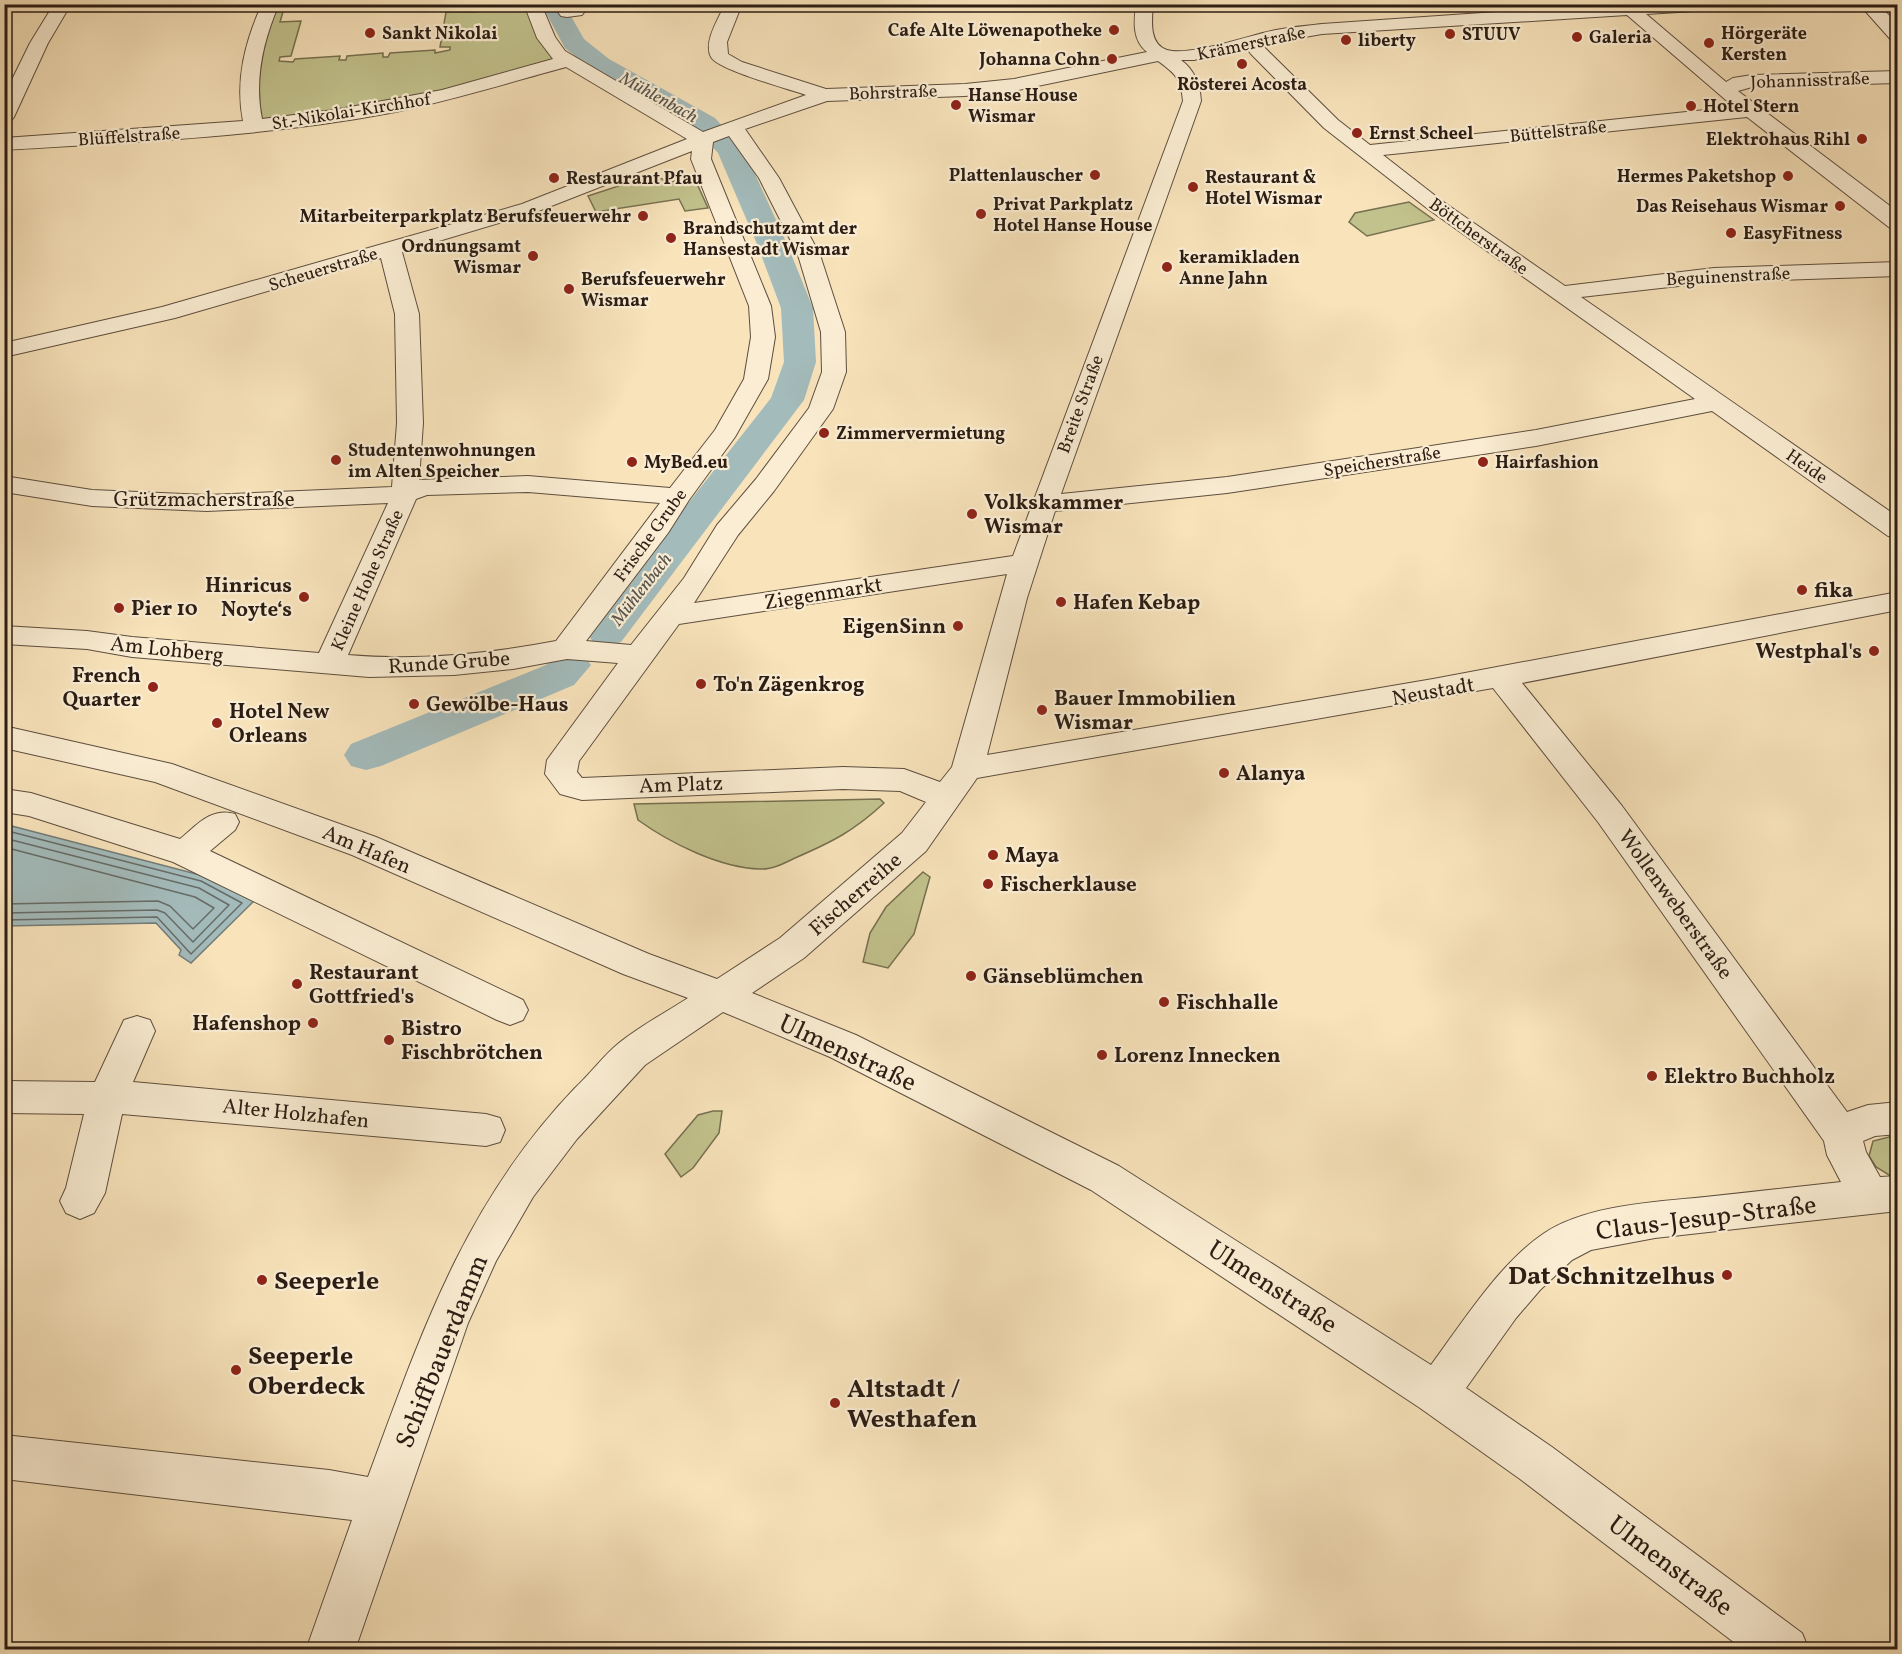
<svg xmlns="http://www.w3.org/2000/svg" width="1902" height="1654" font-family="Vollkorn,serif">
<style>
.green{fill:#c2c28d;stroke:#767050;stroke-width:1.5}
.water{fill:#a3bbbb;stroke:#737c78;stroke-width:1.5}
.lines{fill:none;stroke-linecap:round;stroke-linejoin:round}
.shore{stroke:#676c68;stroke-width:1.5}
.canal{fill:#a3bbbb;fill-rule:evenodd}
.minor-casing{stroke:#5e4e3e;stroke-width:2}
.minor{fill:#faedd3;fill-rule:evenodd}
.poi-dot{fill:#8f2418;stroke:#faedd3;stroke-width:2}
.labels{text-anchor:middle;stroke-width:4.5;stroke-linejoin:round;paint-order:stroke}
.far-poi-label{font-size:18px;font-weight:bold;fill:#2b1d14;stroke:#faedd3;text-anchor:start}
.far-street-label{font-size:18px;fill:#2b1d14;stroke:#faedd3}
.far-water-label{font-size:18px;font-style:italic;fill:#55544e;stroke:#faedd3}
.street-label{font-size:21px;fill:#2b1d14;stroke:#faedd3}
.poi-label{font-size:21px;font-weight:bold;fill:#2b1d14;stroke:#faedd3;text-anchor:start}
.near-street-label{font-size:26px;fill:#2b1d14;stroke:#faedd3}
.near-poi-label{font-size:26px;font-weight:bold;fill:#2b1d14;stroke:#faedd3;text-anchor:start}
</style>
<rect width="100%" height="100%" fill="#f8e3bb"/>
<filter id="stains"><feTurbulence type="fractalNoise" baseFrequency=".00333" numOctaves="4"/><feColorMatrix values="0 0 0 0 .2 0 0 0 0 .09 0 0 0 0 .02 0 0 0 .5 -.17"/></filter>
<radialGradient id="worn" r=".72"><stop offset=".6" stop-color="#630" stop-opacity="0"/><stop offset="1" stop-color="#630" stop-opacity=".3"/></radialGradient>
<path class="green" d="M271,4L289,5H285L280,22L301,21L291,56L280,57L279,61L293,62L295,59L340,56L339,60H346L347,56L383,53V57H388L390,53L435,50V53L450,50V47H440L446,12H475L477,11L473,10V4L532,5L569,60L490,83L253,125V52Z
M655,174L668,183L693,175L708,208L685,211L679,199L596,212L588,196Z
M1409,202L1434,220L1367,236L1349,222L1355,213Z
M880,799L884,803C854,831 832,842 795,858C785,863 771,870 760,869C720,868 670,843 638,820L634,804Z
M923,872L930,877L914,934L888,968L863,962L870,933L886,907Z
M713,1111H722L719,1133L693,1168L681,1177L665,1154L698,1115Z
M1897,1135V1180L1876,1167L1869,1156L1873,1141Z"/>
<path class="water" d="M4,824L204,876L254,901L191,963L179,955L181,950L156,923L5,926Z"/>
<g class="lines">
<path class="shore" d="M4,830L201,881L242,903L191,954L157,917L4,920
M4,838L199,888L229,905L193,942L165,913L157,910L4,913
M4,847L195,897L214,908L193,929L170,906L158,901L4,904"/>
<path class="canal" d="M541,4H564L584,39L609,59L715,118L744,150L787,244L813,308L816,362L804,400L621,642L607,646L593,642L587,633L593,624L771,398L784,362L781,308L757,244L718,153L697,130L591,69L565,48Z
M571,652L585,656L591,665L574,685L381,766L366,770L351,766L344,755L351,744L546,665L557,656Z"/>
<g class="minor-casing">
<path id="minor" d="M54,4H71L48,43L14,117L11,121L4,123V96L30,43Z
M262,4H279C263,41 254,80 262,119L334,110L442,90L553,59L537,38L524,4H541L555,37L565,51L703,132L806,95C789,89 718,70 711,57C703,42 719,18 725,4H742L727,42L728,54L742,62L826,89L965,84L1014,79L1147,52C1132,40 1134,22 1136,4H1153C1152,18 1148,44 1167,50C1190,57 1250,35 1276,30C1291,27 1307,26 1322,24L1616,4H1735L1727,9L1646,14L1726,82L1733,78L1752,75L1898,71V83L1752,87L1738,91L1898,212V229L1890,228L1747,117L1383,155L1442,201L1565,286L1714,268L1898,262V276L1714,282L1581,297L1898,517V538L1888,536L1712,411L1536,446L1227,493L1055,511L1027,598L987,755L1433,679L1898,592V610L1522,683L1622,806L1847,1112L1868,1105L1898,1102V1134L1875,1136L1863,1141L1866,1152L1880,1177L1898,1176V1211L1655,1238L1591,1250L1572,1260L1540,1290L1516,1318L1466,1388L1552,1447L1802,1633L1809,1650H1744L1520,1479L1420,1408L1091,1190L830,1057L723,1012L645,1065L577,1139L533,1197L496,1261L468,1323L355,1650H306L352,1520L4,1479V1435L329,1470L368,1477C422,1331 465,1203 575,1088C590,1074 603,1056 619,1043C640,1026 665,1013 688,998L623,974L352,855L155,782L4,748V726L172,764L376,837L649,954L717,979L780,938L902,833L926,802L900,791L843,789L582,800L560,794L545,774L547,760L618,663L567,659L513,669L454,675L369,677L132,657L87,649L4,644V626L87,631L132,637L319,653L388,503L207,511L92,506L4,492V476L92,490L207,495L392,487L397,423L395,314L381,258L175,318L4,357V343L162,307L522,204L687,139L566,67C507,83 450,101 390,113C263,137 133,142 4,150V138L243,121C235,80 245,42 262,4ZM1627,15L1734,107L1370,145L1338,120L1263,46L1258,45L1322,34ZM1250,47L1248,50L1251,54L1324,128L1428,209L1695,399L1536,430L1227,477L1061,494L1201,101C1200,85 1195,70 1181,60H1194ZM1158,61C1176,74 1181,79 1183,101L1013,556L694,603L738,535L774,491L833,409L846,372L845,332L820,255L779,178L745,129L827,101L965,96L1014,91ZM729,136L759,178L798,255L821,332L822,372L809,408L756,479L717,525L684,578L631,645L586,641L668,533L689,500L735,437L768,379L775,337L771,306L711,159L713,142ZM692,151L691,159L749,306L751,337L744,379L715,430L670,488L528,476L419,480L423,423L419,314L402,252L536,212ZM528,492L660,503L556,641C488,654 417,661 348,655L416,499L427,495ZM1007,574L952,767L940,782L904,769L843,767L582,778L577,772L579,761L679,624ZM1493,688L1598,822L1824,1141L1827,1155L1841,1182C1796,1187 1750,1192 1705,1197C1655,1202 1585,1205 1543,1234C1499,1264 1462,1323 1431,1365L1119,1166L856,1035L752,993L804,958L926,851L977,778Z
M1859,4H1877C1893,19 1898,20 1898,42L1892,41Z
M576,6L582,7L585,11L582,15L567,17L561,16L558,12L561,8Z
M4,789L31,793L180,839C197,825 211,807 235,814L239,822L235,830L210,851L523,1000L528,1010L523,1020L510,1025L497,1020L173,862L29,816L4,812Z
M137,1016L150,1020L155,1031L133,1082L486,1114L500,1118L505,1130L500,1142L486,1146L122,1114L105,1193L94,1213L80,1219L66,1213L60,1201L66,1188L84,1114L4,1113V1081L95,1082L124,1020Z"/>
</g>
<use href="#minor" class="minor"/>
</g>
<g class="poi-dot">
<circle cx="1114" cy="30" r="6"/>
<circle cx="370" cy="33" r="6"/>
<circle cx="1450" cy="34" r="6"/>
<circle cx="1577" cy="37" r="6"/>
<circle cx="1346" cy="40" r="6"/>
<circle cx="1709" cy="43" r="6"/>
<circle cx="1112" cy="59" r="6"/>
<circle cx="1242" cy="64" r="6"/>
<circle cx="956" cy="105" r="6"/>
<circle cx="1691" cy="106" r="6"/>
<circle cx="1357" cy="133" r="6"/>
<circle cx="1862" cy="139" r="6"/>
<circle cx="1095" cy="175" r="6"/>
<circle cx="1788" cy="176" r="6"/>
<circle cx="554" cy="178" r="6"/>
<circle cx="1193" cy="187" r="6"/>
<circle cx="1840" cy="206" r="6"/>
<circle cx="981" cy="214" r="6"/>
<circle cx="643" cy="216" r="6"/>
<circle cx="1731" cy="233" r="6"/>
<circle cx="671" cy="238" r="6"/>
<circle cx="533" cy="256" r="6"/>
<circle cx="1167" cy="267" r="6"/>
<circle cx="569" cy="289" r="6"/>
<circle cx="824" cy="433" r="6"/>
<circle cx="336" cy="460" r="6"/>
<circle cx="632" cy="462" r="6"/>
<circle cx="1483" cy="462" r="6"/>
<circle cx="972" cy="514" r="6"/>
<circle cx="1802" cy="590" r="6"/>
<circle cx="304" cy="597" r="6"/>
<circle cx="1061" cy="602" r="6"/>
<circle cx="119" cy="608" r="6"/>
<circle cx="958" cy="626" r="6"/>
<circle cx="1874" cy="651" r="6"/>
<circle cx="701" cy="684" r="6"/>
<circle cx="153" cy="687" r="6"/>
<circle cx="414" cy="704" r="6"/>
<circle cx="1042" cy="710" r="6"/>
<circle cx="217" cy="723" r="6"/>
<circle cx="1224" cy="773" r="6"/>
<circle cx="993" cy="855" r="6"/>
<circle cx="988" cy="884" r="6"/>
<circle cx="971" cy="976" r="6"/>
<circle cx="297" cy="984" r="6"/>
<circle cx="1164" cy="1002" r="6"/>
<circle cx="313" cy="1023" r="6"/>
<circle cx="389" cy="1040" r="6"/>
<circle cx="1102" cy="1055" r="6"/>
<circle cx="1652" cy="1076" r="6"/>
<circle cx="1727" cy="1275" r="6"/>
<circle cx="262" cy="1280" r="6"/>
<circle cx="236" cy="1370" r="6"/>
<circle cx="835" cy="1403" r="6"/>
</g>
<g class="labels">
<g class="far-poi-label">
<text x="1102" y="36" text-anchor="end">Cafe Alte Löwenapotheke</text>
<text x="382" y="39">Sankt Nikolai</text>
<text x="1721" y="39">Hörgeräte<tspan x="1721" dy="21">Kersten</tspan></text>
<text x="1462" y="40">STUUV</text>
<text x="1589" y="43">Galeria</text>
<text x="1358" y="46">liberty</text>
<text x="1100" y="65" text-anchor="end">Johanna Cohn</text>
<text x="1242" y="90" text-anchor="middle">Rösterei Acosta</text>
<text x="968" y="101">Hanse House<tspan x="968" dy="21">Wismar</tspan></text>
<text x="1703" y="112">Hotel Stern</text>
<text x="1369" y="139">Ernst Scheel</text>
<text x="1850" y="145" text-anchor="end">Elektrohaus Rihl</text>
<text x="1083" y="181" text-anchor="end">Plattenlauscher</text>
<text x="1776" y="182" text-anchor="end">Hermes Paketshop</text>
<text x="1205" y="183">Restaurant &amp;<tspan x="1205" dy="21">Hotel Wismar</tspan></text>
<text x="566" y="184">Restaurant Pfau</text>
<text x="993" y="210">Privat Parkplatz<tspan x="993" dy="21">Hotel Hanse House</tspan></text>
<text x="1828" y="212" text-anchor="end">Das Reisehaus Wismar</text>
<text x="631" y="222" text-anchor="end">Mitarbeiterparkplatz Berufsfeuerwehr</text>
<text x="683" y="234">Brandschutzamt der<tspan x="683" dy="21">Hansestadt Wismar</tspan></text>
<text x="1743" y="239">EasyFitness</text>
<text x="521" y="252" text-anchor="end">Ordnungsamt<tspan x="521" dy="21">Wismar</tspan></text>
<text x="1179" y="263">keramikladen<tspan x="1179" dy="21">Anne Jahn</tspan></text>
<text x="581" y="285">Berufsfeuerwehr<tspan x="581" dy="21">Wismar</tspan></text>
<text x="836" y="439">Zimmervermietung</text>
<text x="348" y="456">Studentenwohnungen<tspan x="348" dy="21">im Alten Speicher</tspan></text>
<text x="644" y="468">MyBed.eu</text>
<text x="1495" y="468">Hairfashion</text>
</g>
<g class="far-street-label">
<text transform="translate(1251 43) rotate(-12)" y="6">Krämerstraße</text>
<text transform="translate(1810 80) rotate(-2)" y="6">Johannisstraße</text>
<text transform="translate(893 92) rotate(-2)" y="6">Bohrstraße</text>
<text transform="translate(351 111) rotate(-9)" y="6">St.-Nikolai-Kirchhof</text>
<text transform="translate(1558 131) rotate(-6)" y="6">Büttelstraße</text>
<text transform="translate(129 136) rotate(-4)" y="6">Blüffelstraße</text>
<text transform="translate(1479 236) rotate(36)" y="6">Böttcherstraße</text>
<text transform="translate(323 269) rotate(-17)" y="6">Scheuerstraße</text>
<text transform="translate(1728 276) rotate(-3)" y="6">Beguinenstraße</text>
<text transform="translate(1080 404) rotate(-70)" y="6">Breite Straße</text>
<text transform="translate(1382 461) rotate(-9)" y="6">Speicherstraße</text>
<text transform="translate(1807 466) rotate(35)" y="6">Heide</text>
<text transform="translate(650 535) rotate(-54)" y="6">Frische Grube</text>
<text transform="translate(367 580) rotate(-66)" y="6">Kleine Hohe Straße</text>
</g>
<g class="far-water-label">
<text transform="translate(659 97) rotate(29)" y="6">Mühlenbach</text>
<text transform="translate(641 589) rotate(-52)" y="6">Mühlenbach</text>
</g>
<g class="street-label">
<text x="204" y="506">Grützmacherstraße</text>
<text transform="translate(823 593) rotate(-9)" y="7">Ziegenmarkt</text>
<text transform="translate(167 649) rotate(6)" y="7">Am Lohberg</text>
<text transform="translate(449 662) rotate(-4)" y="7">Runde Grube</text>
<text transform="translate(1433 691) rotate(-10)" y="7">Neustadt</text>
<text transform="translate(681 784) rotate(-2)" y="7">Am Platz</text>
<text transform="translate(367 849) rotate(23)" y="7">Am Hafen</text>
<text transform="translate(855 894) rotate(-41)" y="7">Fischerreihe</text>
<text transform="translate(1676 904) rotate(54)" y="7">Wollenweberstraße</text>
<text transform="translate(296 1113) rotate(6)" y="7">Alter Holzhafen</text>
</g>
<g class="poi-label">
<text x="984" y="509">Volkskammer<tspan x="984" dy="24">Wismar</tspan></text>
<text x="292" y="592" text-anchor="end">Hinricus<tspan x="292" dy="24">Noyte‘s</tspan></text>
<text x="1814" y="597">fika</text>
<text x="1073" y="609">Hafen Kebap</text>
<text x="131" y="615">Pier 10</text>
<text x="946" y="633" text-anchor="end">EigenSinn</text>
<text x="1862" y="658" text-anchor="end">Westphal's</text>
<text x="141" y="682" text-anchor="end">French<tspan x="141" dy="24">Quarter</tspan></text>
<text x="713" y="691">To'n Zägenkrog</text>
<text x="1054" y="705">Bauer Immobilien<tspan x="1054" dy="24">Wismar</tspan></text>
<text x="426" y="711">Gewölbe-Haus</text>
<text x="229" y="718">Hotel New<tspan x="229" dy="24">Orleans</tspan></text>
<text x="1236" y="780">Alanya</text>
<text x="1005" y="862">Maya</text>
<text x="1000" y="891">Fischerklause</text>
<text x="309" y="979">Restaurant<tspan x="309" dy="24">Gottfried's</tspan></text>
<text x="983" y="983">Gänseblümchen</text>
<text x="1176" y="1009">Fischhalle</text>
<text x="301" y="1030" text-anchor="end">Hafenshop</text>
<text x="401" y="1035">Bistro<tspan x="401" dy="24">Fischbrötchen</tspan></text>
<text x="1114" y="1062">Lorenz Innecken</text>
<text x="1664" y="1083">Elektro Buchholz</text>
</g>
<g class="near-street-label">
<text transform="translate(848 1052) rotate(25)" y="9">Ulmenstraße</text>
<text transform="translate(1706 1217) rotate(-7)" y="9">Claus-Jesup-Straße</text>
<text transform="translate(1273 1286) rotate(33)" y="9">Ulmenstraße</text>
<text transform="translate(441 1351) rotate(-68)" y="9">Schiffbauerdamm</text>
<text transform="translate(1671 1565) rotate(37)" y="9">Ulmenstraße</text>
</g>
<g class="near-poi-label">
<text x="1715" y="1284" text-anchor="end">Dat Schnitzelhus</text>
<text x="274" y="1289">Seeperle</text>
<text x="248" y="1364">Seeperle<tspan x="248" dy="30">Oberdeck</tspan></text>
<text x="847" y="1397">Altstadt /<tspan x="847" dy="30">Westhafen</tspan></text>
</g>
</g>
<rect width="1902" height="1654" fill="none" stroke="#f8e3bb" stroke-width="24"/>
<rect x="6" y="6" width="1890" height="1642" fill="none" stroke="#2b1d14" stroke-width="3"/>
<rect x="12" y="12" width="1878" height="1630" fill="none" stroke="#2b1d14" stroke-width="1.5"/>
<rect width="100%" height="100%" filter="url(#stains)"/>
<rect width="100%" height="100%" fill="url(#worn)"/>
</svg>
